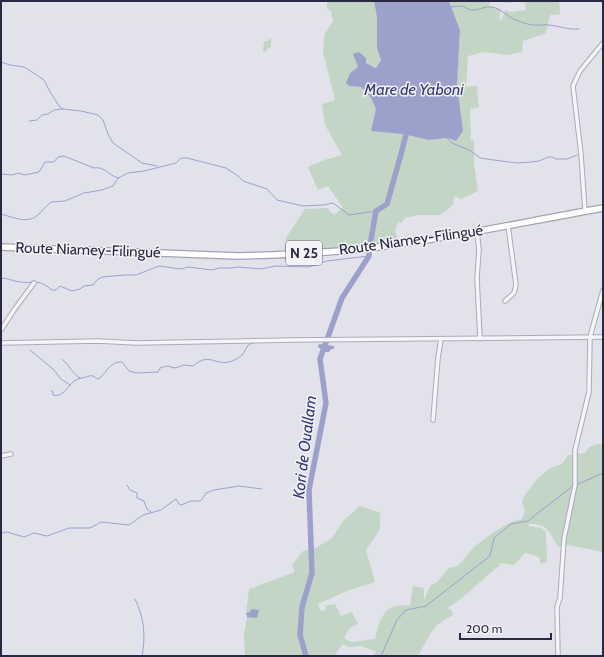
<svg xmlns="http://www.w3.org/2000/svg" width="604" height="657" font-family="Cabin,sans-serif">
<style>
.green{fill:#c3d5c5}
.water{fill:#9ca1cc}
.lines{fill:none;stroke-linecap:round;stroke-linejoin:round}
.stream{stroke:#9ca1cc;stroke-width:1}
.river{stroke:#9ca1cc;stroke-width:5.5}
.minor-casing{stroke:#abaab9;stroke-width:5.5}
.primary-casing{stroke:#a1a2b7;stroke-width:8}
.minor{stroke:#f5f5f9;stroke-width:3.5}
.primary{stroke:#fff;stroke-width:5.5}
.labels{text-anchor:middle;stroke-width:3;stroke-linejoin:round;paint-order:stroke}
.shield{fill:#f2f2f8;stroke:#66657a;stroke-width:1}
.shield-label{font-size:14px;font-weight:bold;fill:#2a2944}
.street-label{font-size:15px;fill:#2a2944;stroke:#f2f2f8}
.water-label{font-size:16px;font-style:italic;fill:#31377a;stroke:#f2f2f8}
</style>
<rect width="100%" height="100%" fill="#e2e2eb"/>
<path class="green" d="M327,1H374L377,17V48L381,59L377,68L366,63L354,54L358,67L350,73L349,86L361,87L371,98L376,109L403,134L429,140L447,138L456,141L462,131L457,85L460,30L449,1H513L512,3L490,1L489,6L501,9L499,19L502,20L505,10L511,12L526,10L525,1H559L560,14L550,15L546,33L523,41L522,52L507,55L484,52L468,56L466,87L477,86L479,107L470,109L471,134L470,139L474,141V163L478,191L461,199L454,196L453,205L440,215H419L405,218L401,223L398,222L395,230L398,242L332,249L284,250L286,238L305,209L327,208L334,215L343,208L328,186L318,190L308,167L324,160L342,155L325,125L322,104L335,100L323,52L324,35L333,21L331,11L327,8Z
M269,39H271V47L268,48L266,52L263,51L264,41H268Z
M598,444H603V552L568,545L558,547C549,532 549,524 529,524L528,526L541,528L546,532L547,562L541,564L539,557L525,553L514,565L499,563L500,565C483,578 465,598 447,608L451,610L453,615L438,624L431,633L418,656H372L377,652L361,646L349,647L343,644L334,656H244L245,653L244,634L247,617L257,618L250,612L246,613L249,589L295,572L292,565L303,551L314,549L332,538L343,521L360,506L380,513V529L366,550L375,582L347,591L318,604L321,611L326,610L325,606L335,604L341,616L352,612L358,624L350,628L344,638L351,642L375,639C378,629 380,613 391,608C396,605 405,606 410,605L413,586L424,588V600L430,586L437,582L449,568L458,566L474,547L491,534L511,522L522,519L525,510L522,502L523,498C534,483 542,469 562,464L568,455L585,453L589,447Z"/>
<path class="water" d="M374,1H449L460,30L457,85L463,131L456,141L447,138L429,140L403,134L371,131L376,109L371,98L361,87L349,86L346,83L350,73L358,67L353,54L359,52L366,58V63L376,68L381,60L377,48V17Z
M319,344L334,346V349H331L329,352H325L318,347Z
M251,609L259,610L257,618L247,617L246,613L250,612Z"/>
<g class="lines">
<path class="stream" d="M451,7L463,6C476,15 479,6 492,7C500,8 508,17 516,20C522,22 528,25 534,25C539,26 544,24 549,25C559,26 568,30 579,29
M1,62L10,65L24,67L29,70L44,80L49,90L59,106L63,109L81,111L98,115L103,120L108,134L113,143L142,163L157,166
M29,121L37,120L42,115L48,114L54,110L63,109
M447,138L452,143L471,151L480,158L501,161L517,163L531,162L539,161L548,157H553L556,159H567L577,155
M1,174L12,175L18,173L25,175L39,172L45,162H54L58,157L64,156L94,168C104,166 108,175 118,178
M1,214C13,217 28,225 39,214C43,210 46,206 51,202L65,201L84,193L102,190L113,186L118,178L128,173L144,171L176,163L181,158H187L226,168L238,176L243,181L267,189L277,200L303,206L323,205L333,203L349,215L376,211
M1,278C8,278 13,281 20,282C36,284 37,278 52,290H56L60,286L72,291L80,289L84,286L93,285L97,280L102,277L125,275H136L159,266L181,269L188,267L212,270L219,268H230L238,267L261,269L275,266L309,267L327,261L369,256
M30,350L53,369L61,379L70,385
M62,359C68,364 73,374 80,378
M51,391L53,392V395C64,398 68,384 76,380C79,378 83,378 86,377C91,375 93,375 97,379L100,378C107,371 111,361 122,362L129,371L137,373L158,372L160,368L167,366L175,368L184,365L193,366C210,352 213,365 229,362C234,361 240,357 243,354C246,350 246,346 250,344C256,341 266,343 272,342
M127,485L130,490L137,493V498L144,501L147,509L151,512
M576,485L603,473
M1,533L7,532L24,537L34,533L47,536L69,528H90L101,522L129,525L143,515L161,510L176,499L179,504L181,505L191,501H200L203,498L206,493L214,490L239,486L262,489
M135,599C144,617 146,635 142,656
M381,656L397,620L406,610L426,606L490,556L494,538L511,524L528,521L539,512L573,486"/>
<path class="river" d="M370,245L376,211L387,204L401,154L408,127
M306,656L300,635L302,607L312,573L309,490L326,403L320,359L342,298L369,256V251"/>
<g class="minor-casing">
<path id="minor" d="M585,211L581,154L573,86L580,71L603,43
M477,231L479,250L477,278L480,339
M505,301L514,293L516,285L508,225
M1,330L14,310L34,283
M1,343L98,341L136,343L292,340L603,337
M433,420L438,358L441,339
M1,456L11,454
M558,656L557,607L560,598L564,539L575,485V450L589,392L590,337L603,290"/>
</g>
<g class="primary-casing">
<path id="primary" d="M1,247L238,256C284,255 331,253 378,247C453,238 528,221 603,208"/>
</g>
<use href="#minor" class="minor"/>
<use href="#primary" class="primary"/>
</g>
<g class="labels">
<rect class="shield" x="286" y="241" width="36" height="24" rx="3"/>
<g class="shield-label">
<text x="304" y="258">N 25</text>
</g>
<g class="street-label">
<text transform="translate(411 240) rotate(-8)" y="5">Route Niamey-Filingué</text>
<text transform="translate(88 250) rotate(2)" y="5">Route Niamey-Filingué</text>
</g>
<g class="water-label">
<text x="414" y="95">Mare de Yaboni</text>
<text transform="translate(304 447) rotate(-83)" y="6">Kori de Ouallam</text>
</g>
</g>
<rect width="604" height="657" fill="none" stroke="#2a2944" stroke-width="4"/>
<path d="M460 633v6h91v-6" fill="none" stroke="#2a2944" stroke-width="2"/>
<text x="466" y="633" font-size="12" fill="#2a2944" stroke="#f2f2f8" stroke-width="3" paint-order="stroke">200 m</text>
</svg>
